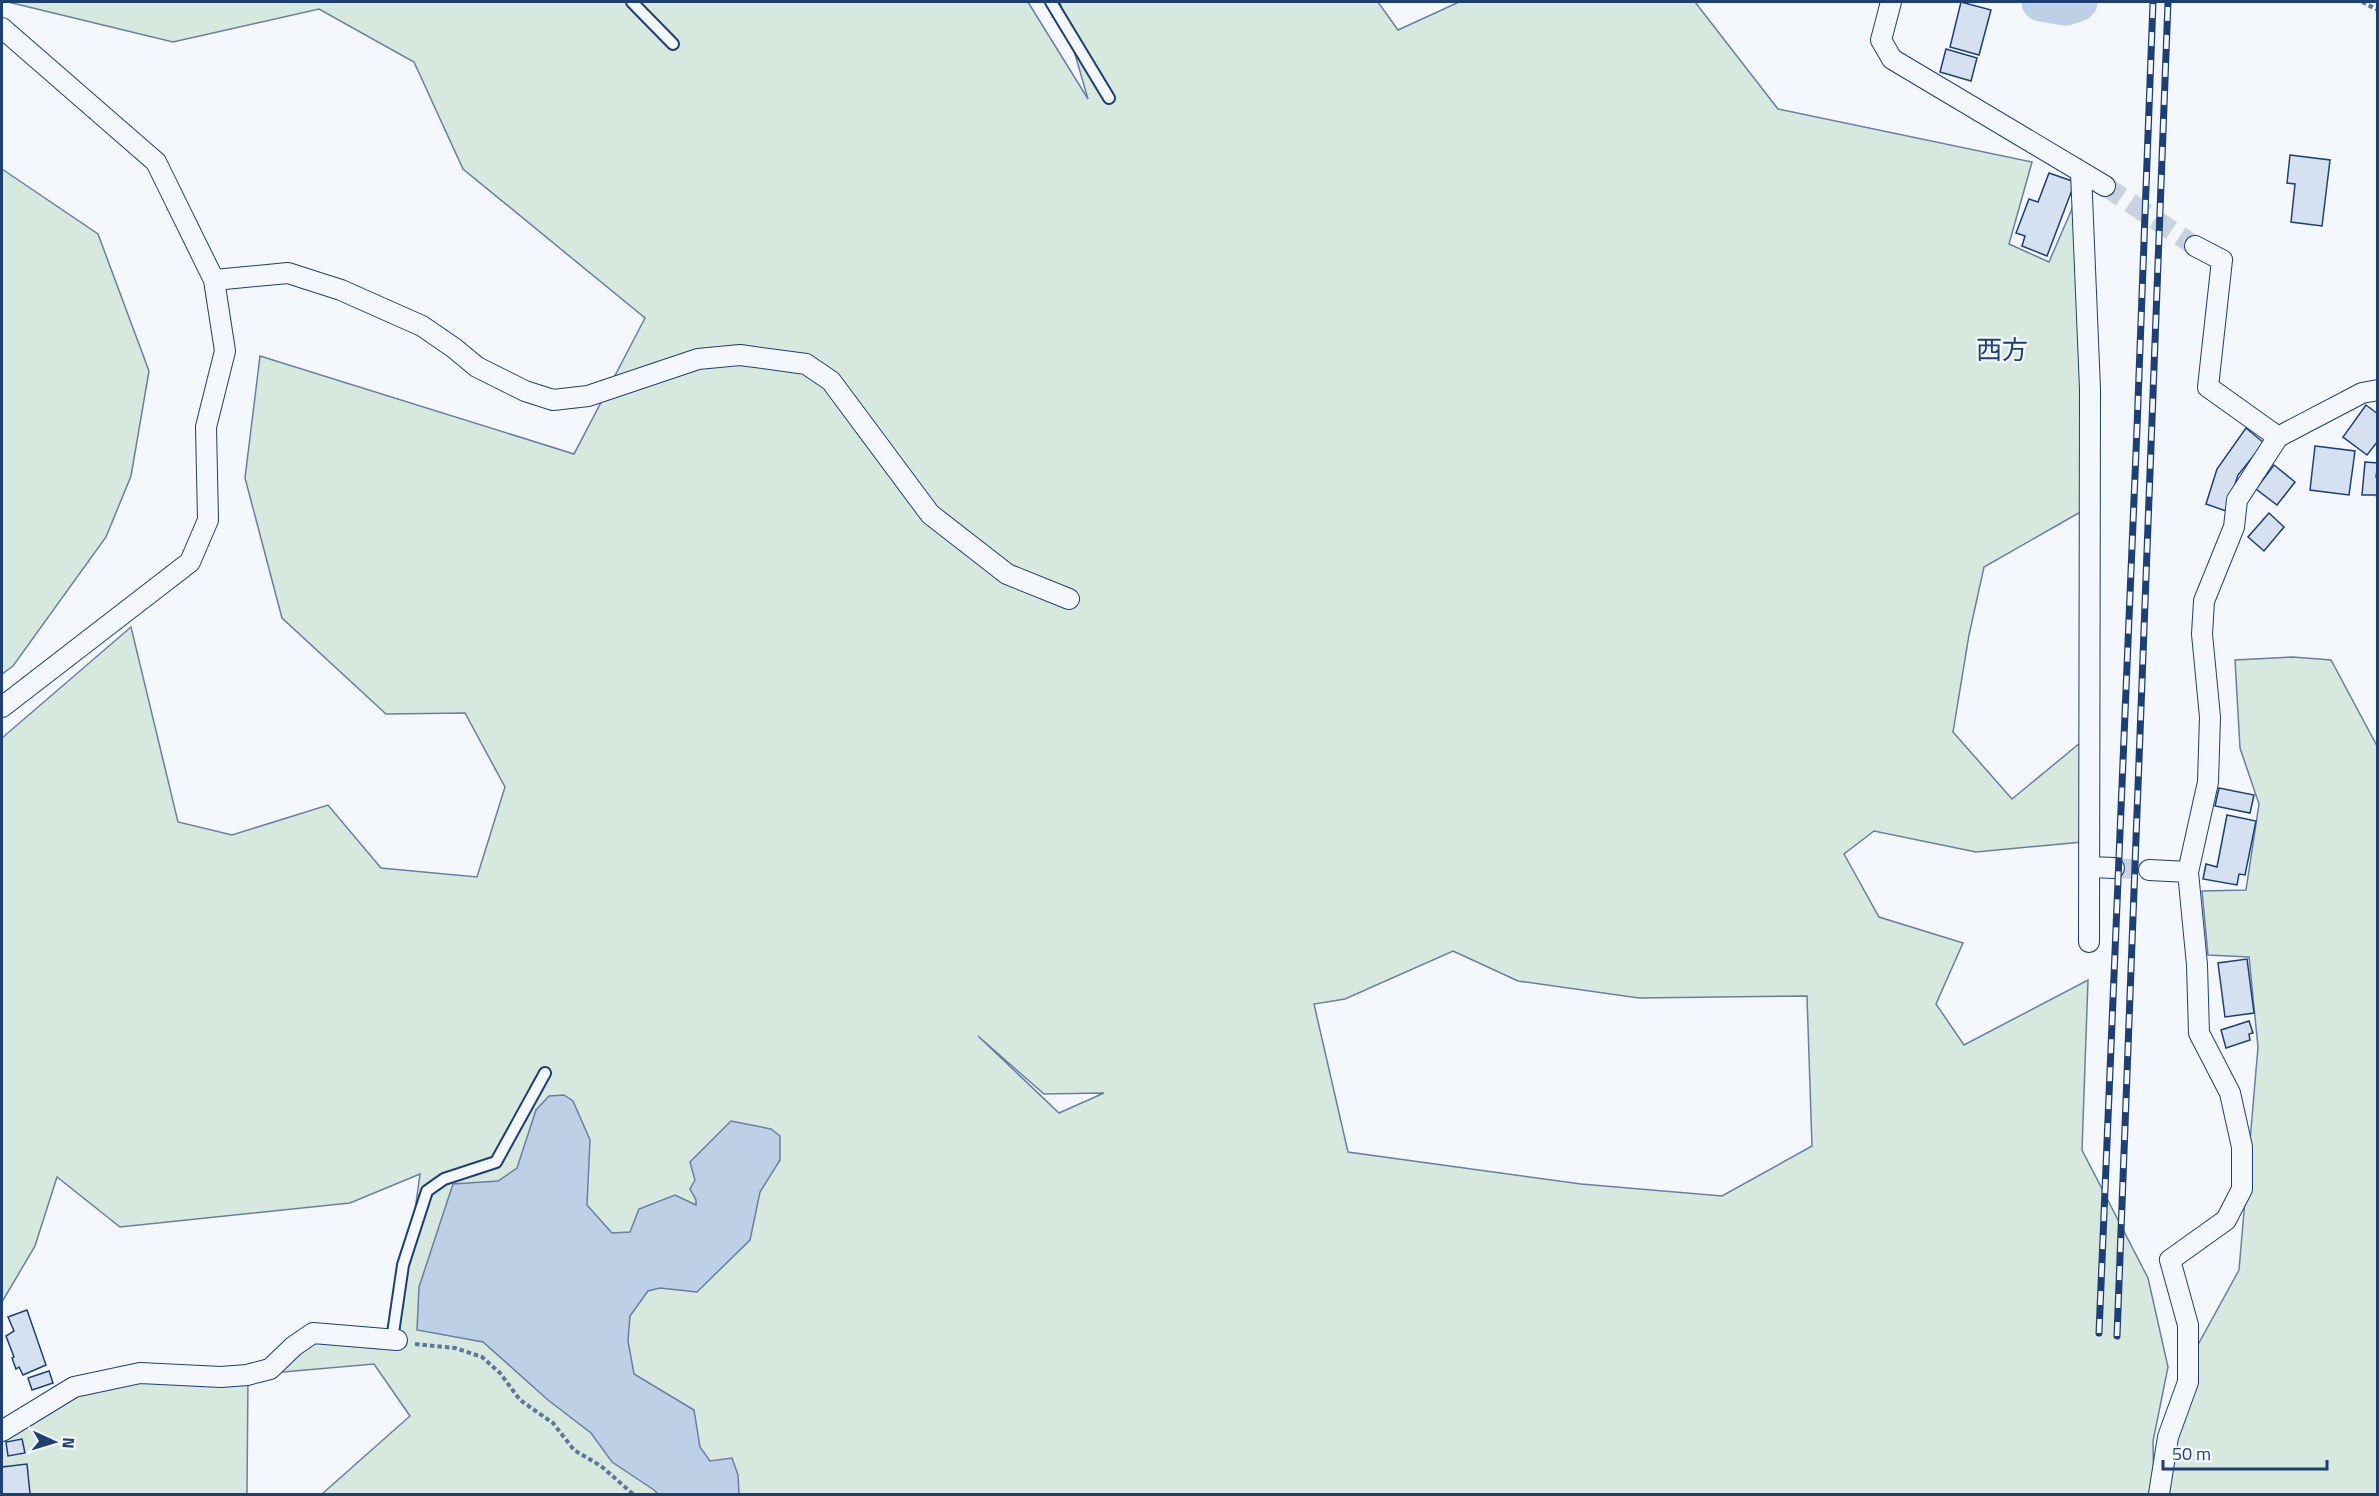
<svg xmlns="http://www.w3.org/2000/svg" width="2379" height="1496" font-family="'Titillium Web','Noto Sans JP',sans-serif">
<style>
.green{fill:#d7e8df;stroke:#687fa3;stroke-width:1.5;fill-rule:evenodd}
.water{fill:#bed0e5;stroke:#687fa3;stroke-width:1.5}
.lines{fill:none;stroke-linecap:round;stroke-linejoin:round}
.river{stroke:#bed0e5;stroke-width:39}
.building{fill:#d5e0f0;stroke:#1d3f73;stroke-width:1.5}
.street-tunnel{stroke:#c9d2e0;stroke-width:20;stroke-dasharray:20 10;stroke-linecap:butt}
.lane-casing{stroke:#1d3f73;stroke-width:14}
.street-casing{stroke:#1d3f73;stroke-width:22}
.path{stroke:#5e769c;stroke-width:4;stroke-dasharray:4.5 3;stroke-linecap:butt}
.lane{stroke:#f4f7fb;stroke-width:10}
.street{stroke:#f4f7fb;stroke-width:20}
.rail-casing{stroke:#1d3f73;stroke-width:7}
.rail{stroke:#f4f7fb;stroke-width:4.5;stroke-dasharray:14;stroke-linecap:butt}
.labels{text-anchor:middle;stroke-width:4.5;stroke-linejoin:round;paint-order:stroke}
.quarter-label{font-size:26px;fill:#1d3f73;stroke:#f4f7fb}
</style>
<rect width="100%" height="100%" fill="#f4f7fb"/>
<path class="green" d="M8,2H1028L1088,99L1060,2H1378L1398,30L1459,2H1695L1778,109L2032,162L2009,244L2049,262L2081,188L2084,510L1984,567L1969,635L1953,732L2012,799L2080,743L2082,842L1976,852L1874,831L1844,854L1879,917L1963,943L1936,1004L1964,1045L2088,980L2082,1150L2148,1278L2168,1367L2153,1441L2154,1494H322L410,1416L374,1364L248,1375L247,1494H2V1430L74,1387L247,1375L308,1335L397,1340L420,1174L350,1203L120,1227L57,1177L35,1246L2,1302V738L131,627L178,822L232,835L328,805L381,868L477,877L505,787L465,713L386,714L282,618L245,478L260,356L574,454L645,318L463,169L414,62L319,9L173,42ZM1453,951L1518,981L1639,998L1807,996L1812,1146L1722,1196L1581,1184L1348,1152L1314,1004L1345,999ZM978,1036L1044,1094L1104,1093L1059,1113Z
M2,169L98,234L149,371L131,476L106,537L13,666L2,674Z
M2293,657L2331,660L2377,746V1494H2166L2188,1363L2239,1270L2258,1047L2249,957L2208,955L2202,891L2246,890L2259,804L2240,748L2235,660Z"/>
<path class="water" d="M564,1095L573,1101L590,1140L587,1205L612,1233L630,1232L639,1209L675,1195L696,1205V1200L690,1189L695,1180L690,1162L731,1121L771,1129L780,1136V1160L760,1192L750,1240L697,1292L660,1288L648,1291L630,1316L628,1341L634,1374L694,1410L700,1447L710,1461L732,1458L738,1475L739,1494H658L654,1490L612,1462L591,1433L548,1400L483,1342L417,1330L419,1287L453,1184L498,1181L517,1168L536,1110L549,1096Z"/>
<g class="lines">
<path class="river" d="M2041,2L2065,6L2078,2"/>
</g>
<path class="building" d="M1961,2L1991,10L1979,55L1950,47Z
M1946,49L1977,58L1971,81L1940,72Z
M2290,155L2330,160L2322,226L2291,222L2295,184L2287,183Z
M2049,173L2075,182L2047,256L2022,246L2025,236L2016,233L2029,199L2038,202Z
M2366,405L2378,414V441L2367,455L2343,437Z
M2246,428L2264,443L2238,475L2226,511L2206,504L2217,469Z
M2315,446L2355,451L2349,495L2310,490Z
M2365,462L2378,463L2376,477H2378V501L2376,495H2362Z
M2274,465L2295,482L2277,505L2256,489Z
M2269,513L2284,527L2264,551L2248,537Z
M2219,788L2254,795L2250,813L2215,806Z
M2227,815L2256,821L2245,875L2239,874L2237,885L2203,879L2206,864L2217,867Z
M2247,959L2254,1013L2225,1017L2218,963Z
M2249,1021L2253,1033L2249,1034L2250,1040L2226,1048L2221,1030Z
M27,1310L46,1365L23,1375L19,1367L16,1369L12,1358L14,1357L6,1336L14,1331L8,1317Z
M49,1371L53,1383L32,1390L28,1378Z
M22,1439L25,1453L8,1456L6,1442Z
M27,1464L30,1494H2V1467Z"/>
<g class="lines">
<path class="street-tunnel" d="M2105,186L2195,246
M2114,868L2149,870"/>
<g class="lane-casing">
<path id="lane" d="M632,2L673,44
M1051,2L1109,98
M392,1340L403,1265L427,1191L444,1179L496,1162L545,1073"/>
</g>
<g class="street-casing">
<path id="street" d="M1891,2L1881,40L1892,59L2105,186
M2,28L156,162L214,280L225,351L206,427L208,520L190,562L2,707
M2081,172L2090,389L2089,942
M2195,246L2222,260L2208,387L2278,437
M214,280L288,273L341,290L422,326L454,348L477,367L525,391L553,400L588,396L698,359L740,355L806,364L831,381L930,514L1007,574L1069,599
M2091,867L2114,868
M2149,870L2188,872
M2,1431L74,1387L140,1373L221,1377L247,1375L270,1369L294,1346L313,1333L397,1340
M2159,1494L2168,1437L2188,1382V1325L2170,1260L2226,1220L2242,1189V1147L2230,1093L2199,1033L2197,965L2188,872L2208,782L2210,717L2202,634L2204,601L2234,527L2237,500L2278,437L2362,393L2378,390"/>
</g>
<path class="path" d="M2362,2L2378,10
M415,1344L455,1348L482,1357L500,1373L520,1400L553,1423L574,1450L601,1466L633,1494"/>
<use href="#lane" class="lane"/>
<use href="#street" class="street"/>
<g class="rail-casing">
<path id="rail" d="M2099,1333L2137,428L2153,2
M2117,1336L2168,2"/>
</g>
<use href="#rail" class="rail"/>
</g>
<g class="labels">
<g class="quarter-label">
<text x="2002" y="359">西方</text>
</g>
</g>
<rect width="2379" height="1496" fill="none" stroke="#1d3f73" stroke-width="6"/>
<g transform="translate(54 1442) rotate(94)" stroke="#f4f7fb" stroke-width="4.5" paint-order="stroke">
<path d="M0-4.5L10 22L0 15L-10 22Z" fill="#1d3f73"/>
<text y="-9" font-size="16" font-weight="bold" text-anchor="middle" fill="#1d3f73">N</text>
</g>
<path d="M2163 1460v9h164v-9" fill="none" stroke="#1d3f73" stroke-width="3"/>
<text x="2172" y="1460" font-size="18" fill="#1d3f73" stroke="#f4f7fb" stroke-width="4.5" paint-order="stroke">50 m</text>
</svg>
